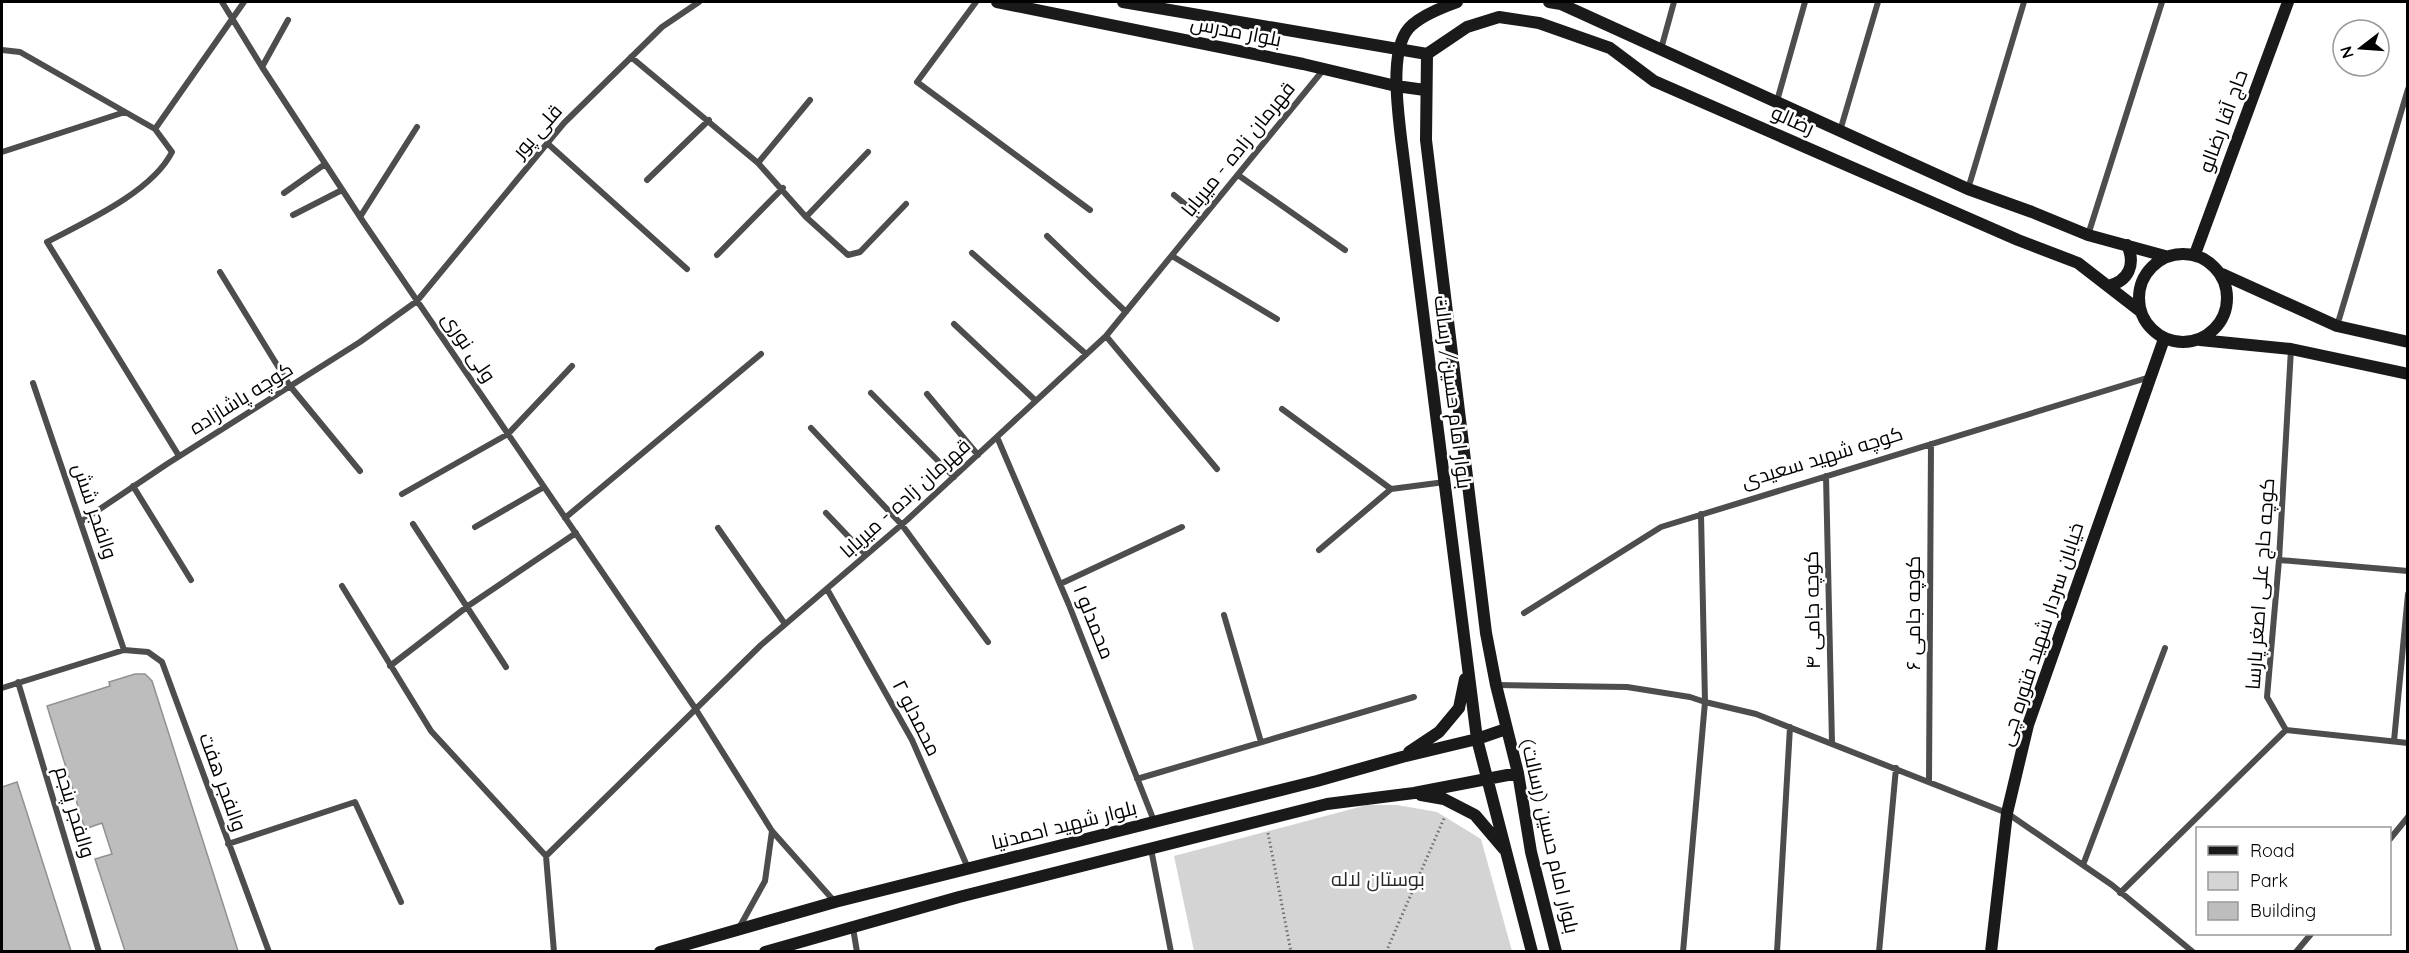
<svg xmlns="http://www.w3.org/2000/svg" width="2409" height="953" font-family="Quicksand,Cairo,sans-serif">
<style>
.green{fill:#d4d4d4}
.building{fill:#bdbdbd;stroke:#919191;stroke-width:1.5}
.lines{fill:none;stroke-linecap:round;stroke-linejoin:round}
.path{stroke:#6f6f6f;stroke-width:3;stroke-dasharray:1.5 3;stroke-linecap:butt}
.street{stroke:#4d4d4d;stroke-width:6}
.secondary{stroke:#1a1a1a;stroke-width:12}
.labels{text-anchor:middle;stroke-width:5;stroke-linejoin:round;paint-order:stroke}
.street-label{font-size:20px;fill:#000;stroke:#fff}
.park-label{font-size:20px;fill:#2b2b2b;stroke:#fff}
</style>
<rect width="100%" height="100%" fill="#fff"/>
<path class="green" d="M1367,805H1397L1437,812L1481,839L1512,951H1194L1174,856Z"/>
<path class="building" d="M135,674H145L152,681L238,951H125L95,859L112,854L102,823L85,829L47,706L110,686L109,682Z
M17,782L27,813L71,951H2V787Z"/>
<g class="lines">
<path class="path" d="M1268,833L1291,952
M1386,952L1445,816"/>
<path class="street" d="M222,2L262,67L364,223L695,708L772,831L835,902
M976,2L917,82L1090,210
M1661,49L1674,2
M2,50L20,52L155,129L244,2
M631,57L758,163L806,217L848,255L860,252L906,204
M262,67L288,20
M1777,101L1805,2
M155,129L172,152C152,192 85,222 47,242L179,456
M1840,131L1878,2
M547,143L687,269
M2,152L125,112
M758,163L810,100
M1238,175L1345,250
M647,180L709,120
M1968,189L2024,2
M284,193L325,164
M1174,195L1202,218
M293,215L342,190
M360,217L417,127
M806,217L868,152
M2088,235L2162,2
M1047,236L1126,312
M972,253L1086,354
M717,255L783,188
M1172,256L1277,319
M220,272L290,386L360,471
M954,324L1036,401
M2337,326L2408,89
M1106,336L1217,469
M2291,349L2279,560L2267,697L2286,730L2408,743
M33,383L124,650
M871,393L954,477
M927,394L978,455
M1282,409L1391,489
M811,428L902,525L988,642
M997,437L1069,605L1154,821
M1826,476L1832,743
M133,486L191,580
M402,494L508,434L572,366
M826,513L866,555
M565,518L761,354
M82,521L167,464L360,342L417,301L564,123L662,27L699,2
M413,524L506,667
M475,527L544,487
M718,528L785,624
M1319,550L1391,489L1445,482
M2279,560L2408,571
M1060,584L1182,527
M342,586L431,731L546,856
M827,589L912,740L968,868
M1524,613L1661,527L2150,377
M1224,615L1261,742
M390,666L468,606L576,533
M18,682L99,952
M1497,685L1627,687L1690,697L1705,702L1756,714L2007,813L2112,885L2193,952
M2,688L124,650L148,652L162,662L269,952
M2394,741L2408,594
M1137,779L1414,697
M1929,782L1931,444
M2390,839L2408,817
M228,844L355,802L401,902
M1151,849L1171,952
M2083,865L2165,648
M2120,893L2286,730
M739,928L765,881L772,831
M853,928L857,952
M554,952L546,856L761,645L907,520L1106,336L1324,69
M1683,952L1705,702L1701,514
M1777,952L1790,727
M1879,952L1896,768
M2296,952L2311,934"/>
<path class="secondary" d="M997,2L1303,64L1396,86L1425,90
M1123,2L1427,54
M1457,2C1443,7 1423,15 1412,25C1388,45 1398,110 1401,138L1477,739L1532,952
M1549,2L1561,4L1968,189L2032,212L2088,235L2165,256
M1427,54L1426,140L1486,633L1496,685L1518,773L1531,852L1556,952
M1427,54L1467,27L1499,17L1539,23L1610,48L1654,81L2018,240L2078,263L2140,311
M2139 298a44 44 0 1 1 88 0a44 44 0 1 1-88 0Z
M2195,254L2288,2
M2222,274L2337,326L2408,342
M2108,286C2129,281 2136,264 2127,245
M2200,340L2291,349L2408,374
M1409,752L1439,732L1459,708L1465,679
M1421,795L1444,799L1475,815L1504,849
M660,952L835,902L1317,781L1402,757L1477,739L1506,729
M765,952L959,897L1327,804L1414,793L1518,773
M1991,952L2007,813L2028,725L2164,339"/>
</g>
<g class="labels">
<g class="street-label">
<text transform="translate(1236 31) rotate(11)" y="7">بلوار مدرس</text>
<text transform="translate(1793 120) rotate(24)" y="7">رضالو</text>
<text transform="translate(2223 121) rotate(-70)" y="7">حاج آقا رضالو</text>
<text transform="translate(537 131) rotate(-49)" y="7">قلی پور</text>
<text transform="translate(1238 149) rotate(-51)" y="7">قهرمان زاده - میربابا</text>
<text transform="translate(469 347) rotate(56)" y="7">ولی نوری</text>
<text transform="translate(1453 392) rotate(83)" y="7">بلوار امام حسین/ رسالت</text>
<text transform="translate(241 398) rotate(-32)" y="7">کوچه پاشازاده</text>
<text transform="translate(1822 457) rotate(-17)" y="7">کوچه شهید سعیدی</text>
<text transform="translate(905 498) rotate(-42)" y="7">قهرمان زاده - میربابا</text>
<text transform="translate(95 511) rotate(71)" y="7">والفجر شش</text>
<text transform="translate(2260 584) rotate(-86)" y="7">کوچه حاج علی اصغر پارسا</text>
<text transform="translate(1812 610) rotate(-91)" y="7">کوچه جامی ۴</text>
<text transform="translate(1913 613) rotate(-90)" y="7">کوچه جامی ۶</text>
<text transform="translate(1094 622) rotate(68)" y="7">محمدلو ۱</text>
<text transform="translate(2041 634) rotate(-72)" y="7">خیابان سردار شهید فتوره چی</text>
<text transform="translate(917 718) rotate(63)" y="7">محمدلو ۲</text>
<text transform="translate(223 782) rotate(70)" y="7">والفجر هفت</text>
<text transform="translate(75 812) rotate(73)" y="7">والفجر پنجم</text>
<text transform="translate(1064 825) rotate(-14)" y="7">بلوار شهید احمدنیا</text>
<text transform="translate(1550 836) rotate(77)" y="7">بلوار امام حسین (رسالت)</text>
</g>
<g class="park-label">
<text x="1378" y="886">بوستان لاله</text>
</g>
</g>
<rect width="2409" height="953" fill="none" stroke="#000000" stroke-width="6"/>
<rect x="2196" y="827" width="195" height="108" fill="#ffffff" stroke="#999999" stroke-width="1.5"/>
<rect x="2208" y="846" width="30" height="9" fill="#1a1a1a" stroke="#999999" stroke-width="1.5"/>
<text x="2250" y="857" font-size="18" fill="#000000">Road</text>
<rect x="2208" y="872" width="30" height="18" fill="#d4d4d4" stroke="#999999" stroke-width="1.5"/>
<text x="2250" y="887" font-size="18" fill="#000000">Park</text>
<rect x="2208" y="902" width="30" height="18" fill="#bdbdbd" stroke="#999999" stroke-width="1.5"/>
<text x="2250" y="917" font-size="18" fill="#000000">Building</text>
<g transform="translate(2361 48) rotate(253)"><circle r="28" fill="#ffffff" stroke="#999999" stroke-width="1.5"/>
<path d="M0-4.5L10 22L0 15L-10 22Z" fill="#000000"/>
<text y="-9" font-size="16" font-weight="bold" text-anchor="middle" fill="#000000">N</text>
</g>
</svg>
